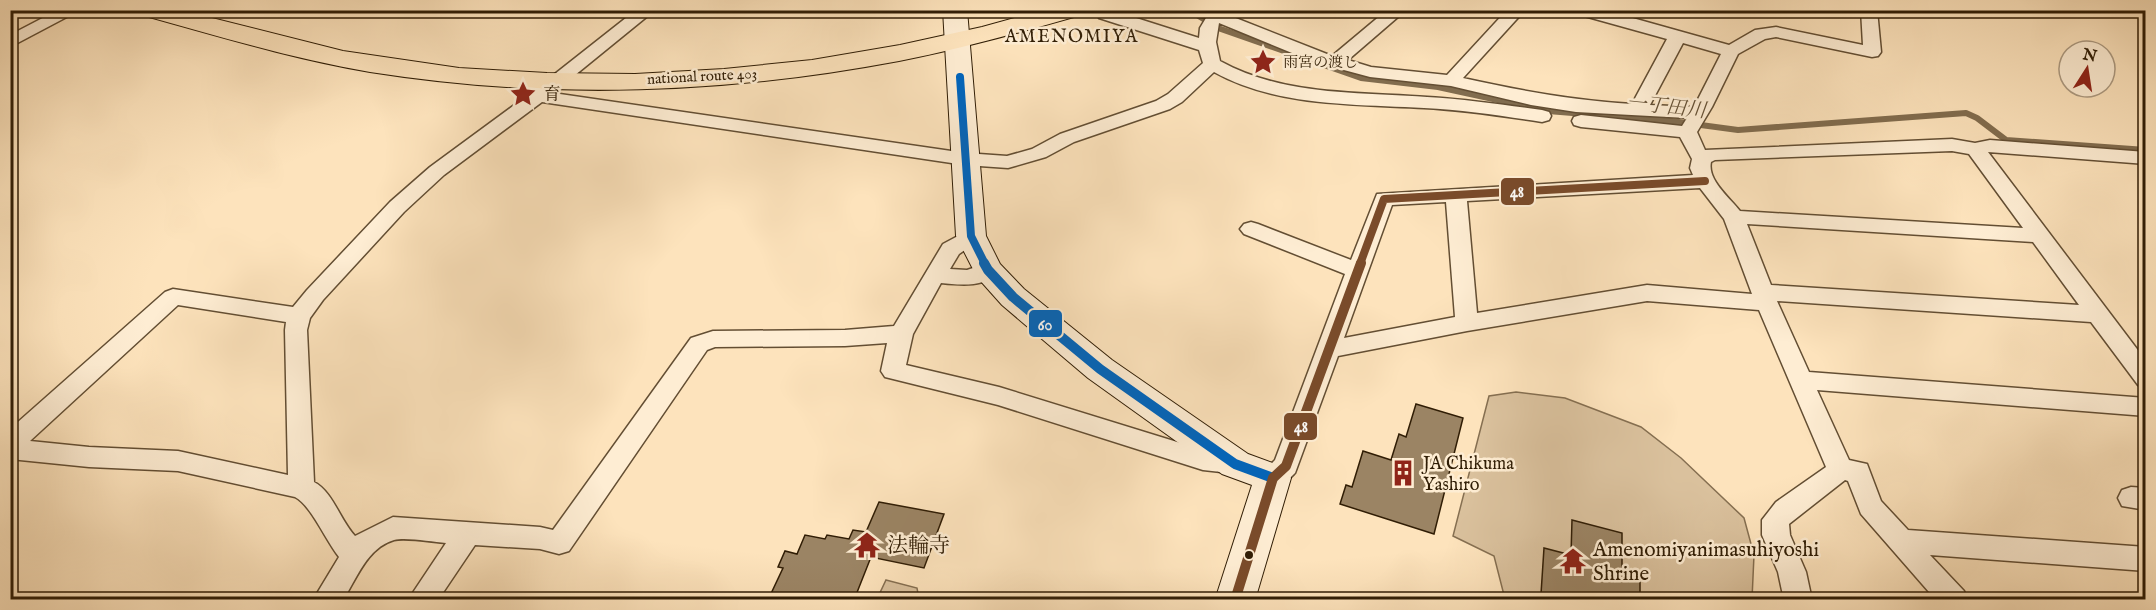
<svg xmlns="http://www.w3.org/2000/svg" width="2156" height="610" font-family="'IM FELL English','Noto Serif JP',serif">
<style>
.green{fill:#dac19d;stroke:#856f51;stroke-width:1.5}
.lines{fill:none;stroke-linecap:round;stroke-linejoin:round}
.stream{stroke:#816c4e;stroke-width:6}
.building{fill:#9b8464;stroke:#301d05;stroke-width:1.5}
.street-casing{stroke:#634e33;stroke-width:3}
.secondary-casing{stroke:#301d05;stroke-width:2}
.highway-casing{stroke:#301d05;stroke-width:2}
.street{fill:#feedd3;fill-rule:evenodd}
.secondary{fill:#feedd3;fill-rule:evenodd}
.highway{fill:#fde3bc;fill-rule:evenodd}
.bus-1-far1-casing{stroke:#feedd3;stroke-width:11}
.bus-1-casing{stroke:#feedd3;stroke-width:14}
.bus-2-far1-casing{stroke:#feedd3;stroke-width:11}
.bus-2-casing{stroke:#feedd3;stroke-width:14}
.bus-1-far1{stroke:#0065bd;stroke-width:8}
.bus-1{stroke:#0065bd;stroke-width:10}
.bus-2-far1{stroke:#7a4b2a;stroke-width:8}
.bus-2{stroke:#7a4b2a;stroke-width:10}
.bus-dot{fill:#301d05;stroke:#feedd3;stroke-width:2}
.labels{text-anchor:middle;stroke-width:5;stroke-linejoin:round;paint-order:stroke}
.far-poi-label{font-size:15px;fill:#301d05;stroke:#feedd3;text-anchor:start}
.far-street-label{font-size:15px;fill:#301d05;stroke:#feedd3}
.far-quarter-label{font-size:18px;letter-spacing:1.5px;fill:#301d05;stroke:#feedd3}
.poi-label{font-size:18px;fill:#301d05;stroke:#feedd3;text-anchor:start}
.water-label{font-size:20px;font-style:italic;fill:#665135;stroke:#feedd3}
.near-poi-label{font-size:21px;fill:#301d05;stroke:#feedd3;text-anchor:start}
.line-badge{stroke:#feedd3;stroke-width:2}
.badge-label{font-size:16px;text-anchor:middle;font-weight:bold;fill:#fff}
</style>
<rect width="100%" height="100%" fill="#fde3bc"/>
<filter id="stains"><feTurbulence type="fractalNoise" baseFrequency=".00333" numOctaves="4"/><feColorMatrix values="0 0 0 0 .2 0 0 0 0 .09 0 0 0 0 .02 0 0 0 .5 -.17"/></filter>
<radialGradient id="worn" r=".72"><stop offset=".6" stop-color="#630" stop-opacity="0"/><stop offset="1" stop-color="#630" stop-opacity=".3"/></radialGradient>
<path class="green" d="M1516,392L1565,398L1641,427L1681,458L1744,518L1754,555L1752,599H1505L1494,556L1453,536L1489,396Z
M886,580L917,588L919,599H877Z"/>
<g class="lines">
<path class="stream" d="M1189,10L1218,28L1361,78L1438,87L1548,111L1671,121L1738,130L1966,113L1977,118L2006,140L2146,150"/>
</g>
<path class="building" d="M1416,404L1463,418L1434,534L1340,504L1346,485L1352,487L1363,451L1391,460L1399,434L1406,437Z
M879,502L944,514L924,568L871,557L854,600H768L783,568L778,567L785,551L797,554L805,535L825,539L827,535L849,539L853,530L866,532Z
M1572,520L1622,533V568L1640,572V600H1562L1541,594L1544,548L1571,555Z"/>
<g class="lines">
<g class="street-casing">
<path id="street" d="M58,10H80L10,47V35Z
M636,10H655L553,93L965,153L1007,156L1032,149L1060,134L1156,101L1168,94L1203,63L1199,50L1099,18L1097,14L1099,10H1111L1199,38L1200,28L1206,18L1198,15L1196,10H1231L1228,15L1332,56L1387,10H1406L1348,60L1371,67L1447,75L1507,10H1525L1463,78C1522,91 1572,100 1632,104L1667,39L1577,14L1575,10H1604L1729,45L1755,30L1776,27L1863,45L1861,10H1877L1881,52L1878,56L1872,57L1776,37L1765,39L1738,54L1712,107L1697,132L1705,150L1952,139L1975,143L1990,140L2146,152V164L1988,152L2146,361V388L2138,385L2091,322L1777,301L1809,372L2146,398V416L1817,390L1849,460L1867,464L1881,501L1908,530L2146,547V571L1930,555L1964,591L1968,600H1936L1861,514L1848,481L1845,480L1789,524L1790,535L1806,572L1812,600H1784L1778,572L1762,535V520L1776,502L1826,467L1759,310L1647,301L1467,331L1338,356L1295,473C1285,483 1279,490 1264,485L1260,478L1264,471L1275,460L1345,274L1244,234L1240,229L1244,224L1251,222L1258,224L1351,260L1377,194L1693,175L1690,168L1692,159L1680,137L1581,127L1574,125L1572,121L1574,117L1581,115L1682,126L1687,118L1576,112L1531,105L1451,86L1370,77L1314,62L1219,23L1216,42L1220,61C1284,96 1356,92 1427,97C1466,99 1504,105 1542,110L1549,112L1551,116L1549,120L1542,122C1503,116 1464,110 1424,108C1354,104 1277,107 1214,72L1182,102L1170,109L1074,142L1046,157L1015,166L1008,168L965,165L542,102L444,175L404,212L323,300L310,318L307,330L314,482C333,492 340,520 355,536L393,517L540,527L553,530L691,338L713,331L845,330L894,326L943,244L971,229L978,231L982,236L978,241L959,254L950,269L967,270L988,263L996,265L999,270C988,288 960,285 941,283L913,334L906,365L999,387L1203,450L1239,456L1243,463L1239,470L1230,473L1203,470L998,405L885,377L881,371L887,343L845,346L715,347L707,350L569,551L559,554L540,549L475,545L438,600H408L446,543C432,542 406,537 394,540C367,548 357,578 343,600H313L339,557C326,541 311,505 295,497L178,471L89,467L10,459V429L165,292L173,289L293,307L307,290L390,202L430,167L532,92ZM1683,43L1721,54L1694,107L1650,105ZM1952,151L1969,154L2023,228L1740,211C1730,198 1707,180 1711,162L1715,160ZM1700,188L1724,219L1752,294L1647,285L1477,313L1467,201ZM1446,202L1455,317L1344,338L1392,205ZM1747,224L2033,242L2079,305L1771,285ZM178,305L286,322L285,330L288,475L178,451L89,447L30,441Z
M2131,487L2146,488V510L2122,506L2118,498L2122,490Z"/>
</g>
<g class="secondary-casing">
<path id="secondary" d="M943,10H967L986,236L1000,264L1024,289L1112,360L1248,454L1286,468L1291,478L1255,600H1215L1252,485L1222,474L1088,378L1002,305L977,277L956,236Z"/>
</g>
<g class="highway-casing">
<path id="highway" d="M139,10H180L343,51L459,68L547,73L635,74L724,69L812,60L900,45L982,27L1043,10H1084L1081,15C1021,32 961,49 899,61C725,94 546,100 370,72C293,59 218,36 142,15Z"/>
</g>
<use href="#street" class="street"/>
<use href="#secondary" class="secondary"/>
<use href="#highway" class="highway"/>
<g class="bus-1-far1-casing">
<path id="bus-1-far1" d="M960,77L971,236L985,264"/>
</g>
<g class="bus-1-casing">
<path id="bus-1" d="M984,263L988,270L1013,297L1100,369L1235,464L1273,478"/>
</g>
<g class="bus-2-far1-casing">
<path id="bus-2-far1" d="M1360,264L1384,199L1705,181"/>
</g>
<g class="bus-2-casing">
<path id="bus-2" d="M1235,600L1273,478L1286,466L1361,263"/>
</g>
<use href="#bus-1-far1" class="bus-1-far1"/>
<use href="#bus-1" class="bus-1"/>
<use href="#bus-2-far1" class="bus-2-far1"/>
<use href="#bus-2" class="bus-2"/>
</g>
<defs>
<g id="sight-bare" transform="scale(2.07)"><path d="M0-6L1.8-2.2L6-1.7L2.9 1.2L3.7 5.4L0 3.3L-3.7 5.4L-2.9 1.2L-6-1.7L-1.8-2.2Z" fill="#8f2418" stroke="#feedd3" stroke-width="2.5" paint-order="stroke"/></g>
<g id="building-bare" transform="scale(2.07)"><path d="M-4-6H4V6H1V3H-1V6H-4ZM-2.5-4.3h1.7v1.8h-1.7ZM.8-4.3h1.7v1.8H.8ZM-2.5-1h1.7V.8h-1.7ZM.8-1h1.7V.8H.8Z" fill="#8f2418" stroke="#feedd3" stroke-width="2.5" paint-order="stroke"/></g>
<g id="temple-bare" transform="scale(2.07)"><path d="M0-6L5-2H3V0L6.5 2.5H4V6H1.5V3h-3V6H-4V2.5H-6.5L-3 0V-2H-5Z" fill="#8f2418" stroke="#feedd3" stroke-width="2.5" paint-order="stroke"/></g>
</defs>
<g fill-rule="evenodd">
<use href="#sight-bare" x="1263" y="62"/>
<use href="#sight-bare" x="523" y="94"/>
<use href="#building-bare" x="1403" y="473"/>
<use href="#temple-bare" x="867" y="545"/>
<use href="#temple-bare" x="1573" y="561"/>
</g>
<circle class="bus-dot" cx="1249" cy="555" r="5"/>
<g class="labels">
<g class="far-poi-label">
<text x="1283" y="67">雨宮の渡し</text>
</g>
<g class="far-street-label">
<text transform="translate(702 76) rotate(-3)" y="5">national route 403</text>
</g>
<g class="far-quarter-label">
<text x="1072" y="42">AMENOMIYA</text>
</g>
<g class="poi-label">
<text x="543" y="100">育</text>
<text x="1423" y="469">JA Chikuma<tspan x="1423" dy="21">Yashiro</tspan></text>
</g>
<g class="water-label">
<text transform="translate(1666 106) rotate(6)" y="7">一丁田川</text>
</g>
<g class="near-poi-label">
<text x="887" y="552">法輪寺</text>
<text x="1593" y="556">Amenomiyanimasuhiyoshi<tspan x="1593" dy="24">Shrine</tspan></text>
</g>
</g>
<g class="line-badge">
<rect x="1500" y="177" width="35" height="29" rx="6" fill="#7a4b2a"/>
<rect x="1028" y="309" width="35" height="29" rx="6" fill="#0065bd"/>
<rect x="1283" y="412" width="35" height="29" rx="6" fill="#7a4b2a"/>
</g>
<g class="badge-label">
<text x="1517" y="197">48</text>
<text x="1045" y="330">60</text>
<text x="1301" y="432">48</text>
</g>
<rect width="2156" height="610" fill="none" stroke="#fde3bc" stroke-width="36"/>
<rect x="12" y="12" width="2132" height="586" fill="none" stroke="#301d05" stroke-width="3"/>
<rect x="18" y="18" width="2120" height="574" fill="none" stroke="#301d05" stroke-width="1.5"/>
<g transform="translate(2087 69) rotate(12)"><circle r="28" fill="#feedd3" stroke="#ac9a81" stroke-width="1.5"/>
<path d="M0-4.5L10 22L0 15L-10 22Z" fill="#8f2418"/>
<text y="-9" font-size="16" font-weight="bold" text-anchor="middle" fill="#301d05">N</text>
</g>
<rect width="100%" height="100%" filter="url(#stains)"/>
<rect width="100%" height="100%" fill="url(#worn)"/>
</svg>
